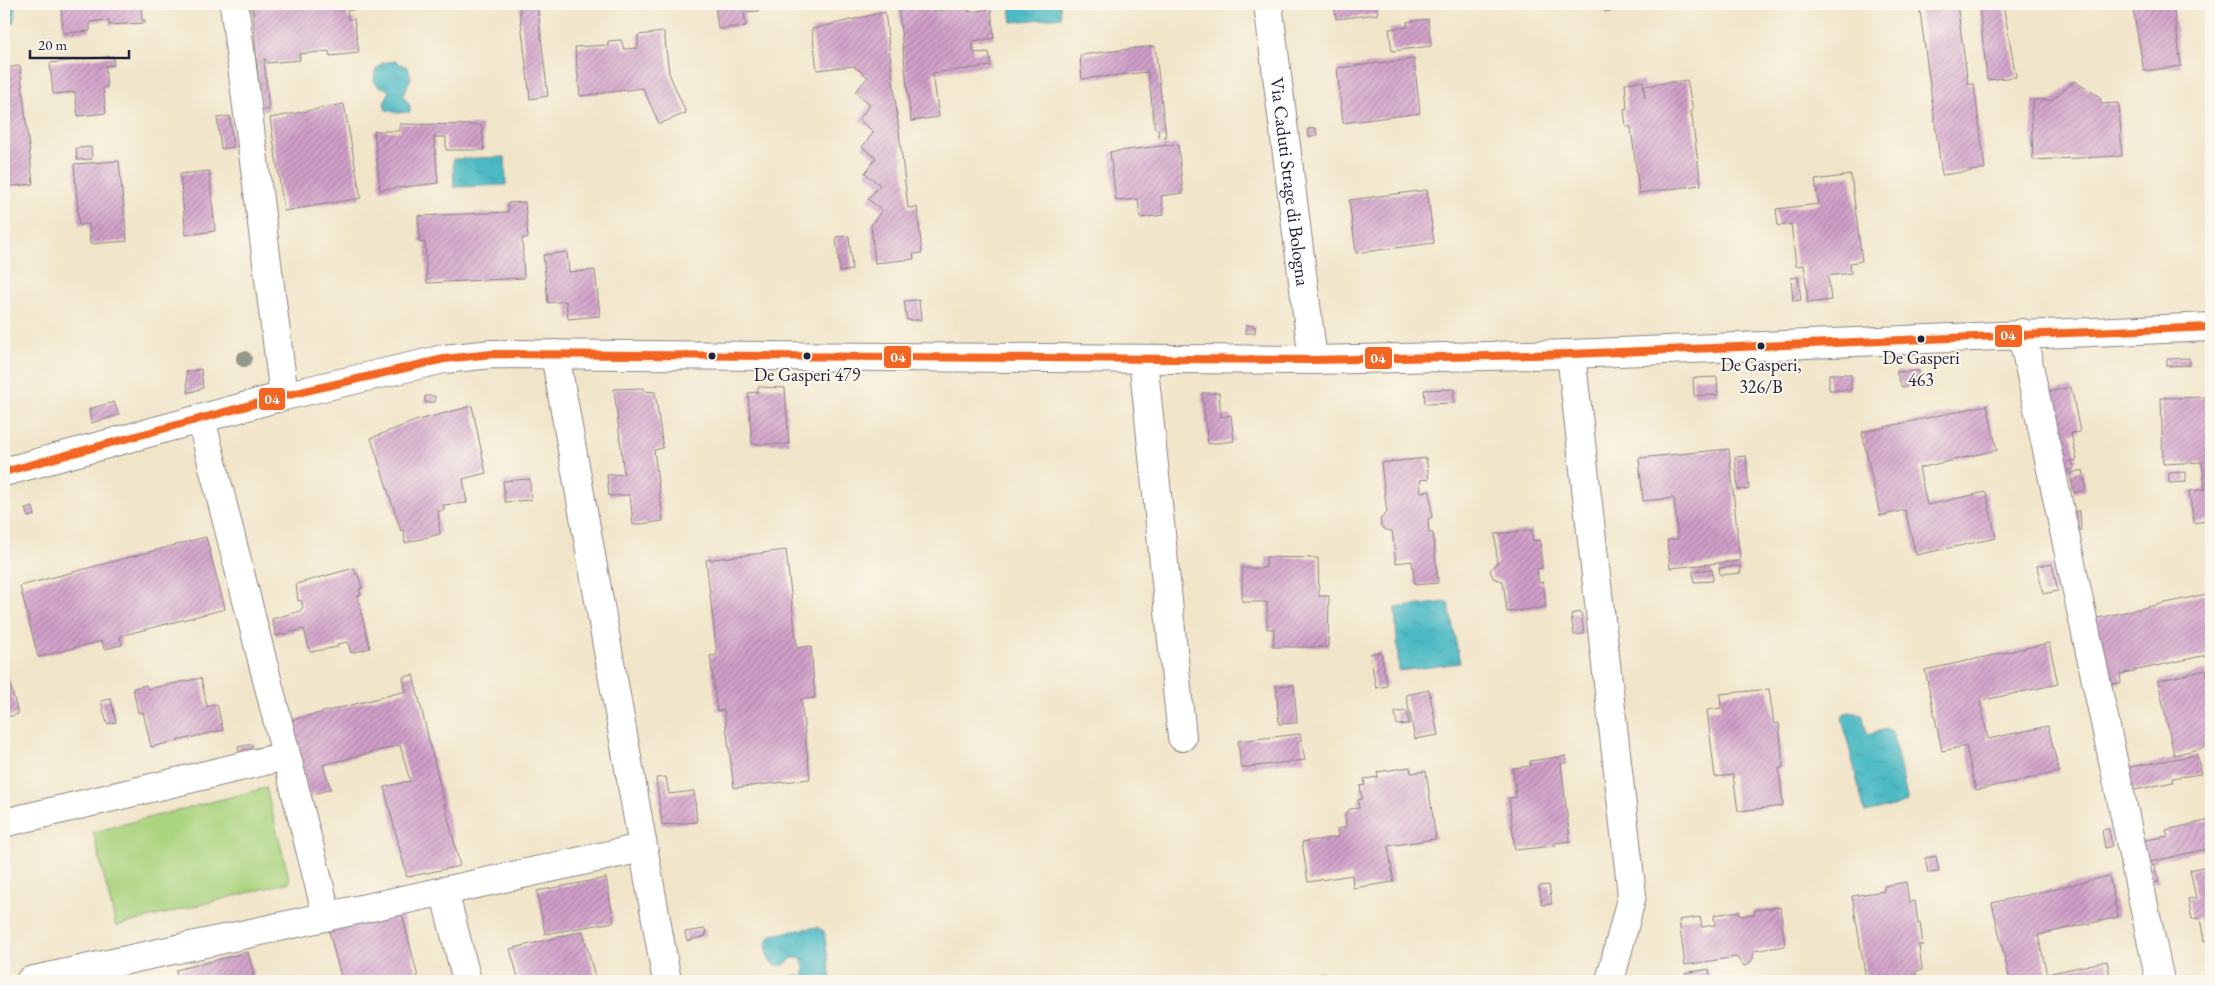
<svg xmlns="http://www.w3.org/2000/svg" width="2215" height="985" font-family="'EB Garamond',serif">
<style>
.green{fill:#abd47f;stroke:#667b5d}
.water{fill:url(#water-ripples);stroke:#376e80}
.building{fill:url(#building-hatch)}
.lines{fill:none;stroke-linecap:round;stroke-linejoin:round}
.minor-casing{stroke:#8a8482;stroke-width:30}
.minor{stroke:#fff;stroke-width:28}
.bus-1-casing{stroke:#fbf7ec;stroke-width:11}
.bus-1{stroke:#f26522;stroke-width:8}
.tree{fill:#969786}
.bus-dot{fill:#22223b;stroke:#fbf7ec;stroke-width:2}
.labels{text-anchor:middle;stroke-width:4;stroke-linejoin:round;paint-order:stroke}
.bus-label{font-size:18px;fill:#22223b;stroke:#fbf7ec}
.street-label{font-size:19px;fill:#22223b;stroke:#fbf7ec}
.line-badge{stroke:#fbf7ec;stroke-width:2}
.badge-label{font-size:14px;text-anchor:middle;font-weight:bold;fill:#fff}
</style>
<defs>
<pattern id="water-ripples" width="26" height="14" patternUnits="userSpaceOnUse" patternTransform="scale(1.25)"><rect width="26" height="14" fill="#4cbac4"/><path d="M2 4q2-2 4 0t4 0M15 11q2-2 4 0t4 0" fill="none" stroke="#3f97a0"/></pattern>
<pattern id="building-hatch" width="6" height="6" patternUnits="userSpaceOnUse" patternTransform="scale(1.25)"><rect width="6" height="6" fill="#d1a0c9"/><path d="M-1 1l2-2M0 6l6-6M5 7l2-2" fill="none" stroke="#a982a4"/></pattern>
</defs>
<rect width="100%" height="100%" fill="#fbf7ec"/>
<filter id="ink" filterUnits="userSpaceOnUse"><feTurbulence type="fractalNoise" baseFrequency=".02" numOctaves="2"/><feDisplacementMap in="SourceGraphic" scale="10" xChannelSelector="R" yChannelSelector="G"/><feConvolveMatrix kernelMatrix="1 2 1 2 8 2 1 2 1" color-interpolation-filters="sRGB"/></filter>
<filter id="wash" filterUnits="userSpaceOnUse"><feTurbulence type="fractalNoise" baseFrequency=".0096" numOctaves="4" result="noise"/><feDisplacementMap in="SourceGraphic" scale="20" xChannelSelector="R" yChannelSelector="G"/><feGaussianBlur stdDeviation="1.12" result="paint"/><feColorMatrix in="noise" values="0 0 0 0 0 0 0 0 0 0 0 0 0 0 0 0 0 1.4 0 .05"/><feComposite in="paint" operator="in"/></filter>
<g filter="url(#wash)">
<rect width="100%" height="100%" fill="#f1e5c9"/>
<path class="green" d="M266,788L290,882L116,926L93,832Z"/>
<path class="water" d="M4,4H14C16,16 16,24 4,31Z
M1010,4H1060L1061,17L1012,22Z
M395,61L408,68L411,78L403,95L410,106V112L397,113L386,110L384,104L389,92L386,88L379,87L374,81L375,72L382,63Z
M505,157L506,185L454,187L453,159Z
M1448,602L1460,663L1399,671L1395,608Z
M1849,712L1862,714L1867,734L1888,729L1892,732L1908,802L1865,813L1842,718L1845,713Z
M811,928L816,927L824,931L831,981H802L805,970L801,958H792L784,965C766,969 762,947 771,935Z"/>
<g id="blocks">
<path class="building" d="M61,4H141L142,20H145V23L109,25V20L90,22V31L63,33Z
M252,4H352L353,10L347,11L348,19H354L359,53L330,56L329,51L299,54L300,60L267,63L266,59H264L269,110H261Z
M537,4L548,96L530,99L519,5Z
M715,4H758L759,11L744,12L746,26L718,29Z
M898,4H933L934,11L968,7L969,12L991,9L994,38L972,41L974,53L989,52L991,66L933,73L939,117L911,121Z
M1334,4H1376L1378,14L1336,19Z
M1604,4H1654V5L1605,12Z
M1919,4H1957L1968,84H1974L1985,169L1942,175Z
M1979,4H2003L2016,77L1987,80Z
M2132,4H2173L2181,66L2144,71Z
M885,12L908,208L917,207L922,253L913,254L914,259L875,263L871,225L882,210L868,199L880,185L865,173L876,158L862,147L874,132L859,120L870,104L855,92L868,77L853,66L817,70L812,29Z
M1428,19L1431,46L1392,51L1389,29L1408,27L1407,22Z
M664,32L669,73L686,113L659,124L643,88L580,96L575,47L608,45V41L621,40L624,49L638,48V35Z
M1155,46L1166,137L1159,138L1158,129H1155L1148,72L1082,79L1080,55Z
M113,56L114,65L105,66L107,87L103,88L106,113L78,116L75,92L53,94L50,63Z
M1414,59L1420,113L1343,123L1337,68Z
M20,66L33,184L4,187V68Z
M1687,80L1693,110H1691L1701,185L1639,193L1631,127H1626L1624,109L1627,108L1625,83L1643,81L1645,98L1644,86Z
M2074,81L2100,97L2101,104L2119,103L2122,156L2033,160L2031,108L2033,107V100H2052Z
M344,104L361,198L284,211L270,118Z
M230,116L233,147L221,149L217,118Z
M400,124L482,125L484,150H446V137H434L438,183L380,190L374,131H400Z
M1316,128L1317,136L1309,137L1308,129Z
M1178,144L1183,193L1161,196L1164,215L1140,218L1138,199L1116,201L1110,152Z
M91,147L92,159L77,160L76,148Z
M119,161L127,241L90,244L89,224L79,225L74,164Z
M209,171L215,231L186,235L180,174Z
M1851,175L1862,261L1850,263L1851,273L1828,276L1831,300L1808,303L1804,265L1796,266L1791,224L1778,226L1776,209L1819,204L1815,180Z
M1427,190L1434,243L1356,253L1349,200Z
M525,202L528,238H522L524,278L427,283L425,242L420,243L418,216L508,212V203Z
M849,236L852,270L840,272L836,237Z
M567,252L569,272L595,270L600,316L568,319L566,301L548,303L543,255Z
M1798,277L1801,300L1793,301L1791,278Z
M919,300L921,320H907L904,301Z
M1246,325L1255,326V333H1245Z
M2189,358L2190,365L2167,366V359Z
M201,369L203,388L188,393L186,372Z
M1919,371L1920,387H1902L1896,372Z
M1829,374H1851V390H1829Z
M1717,377L1718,395L1694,396L1693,378Z
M758,387L785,388L789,444H752L748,393L758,392Z
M2071,387L2080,432L2071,433L2077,460L2072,461L2074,469L2065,472L2045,393Z
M644,388L645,391L655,392L663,448L654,450L663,521L633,525L630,495L609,496L607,475L624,474L614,389Z
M1454,389V403L1425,404L1424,390Z
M1202,393H1219L1221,417L1231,415L1234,441L1208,444Z
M425,396H435V402L425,403Z
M2211,397V520L2194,523L2189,491L2205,489L2202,462L2163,464L2161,398Z
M114,402L119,415L91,423L89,409Z
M1987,405L1997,450L1919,468L1927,505L1986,492L1996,538L1916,555L1905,510L1880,516L1862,432Z
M472,406L486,473L463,479L467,503L443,505L444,510L438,511L440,534L405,543L404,530L401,531L371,438L418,420Z
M1729,449L1740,561L1670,568L1667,540L1678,539L1674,498L1643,501L1639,458Z
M1746,456L1749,489L1738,490L1735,457Z
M1426,458L1429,479L1420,480L1421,492L1430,491L1432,517L1428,519L1429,533H1433L1438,583L1415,585L1412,561L1396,563L1392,531L1386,530L1381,526L1380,519L1387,513L1381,463Z
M2083,470L2086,490L2074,493L2070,473Z
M2186,472V482L2169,483V473Z
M530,479L531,500L505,502L503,481Z
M33,507L35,515L28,517L25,509Z
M2075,511H2080L2081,530L2076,531Z
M1532,530L1533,541L1540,540L1542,568L1537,569L1539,583L1543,582L1546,607L1507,612L1503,581L1493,578L1490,570L1497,563L1495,534Z
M206,537L225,609L120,636L122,645L104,649L102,641L38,657L20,586Z
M786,550L797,648L811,646L815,698L801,699L810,779L734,788L724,710L717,711L710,656L717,655L706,560Z
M1266,557L1318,558L1319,596H1329L1328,647H1273L1274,629H1267V602H1242V568H1266Z
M2052,564L2058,591L2043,594L2037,566Z
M1740,566L1741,573L1720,575L1719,568Z
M354,568L356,575L358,574L362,588L359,589L361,595L357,596L370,648L351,653L348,642L337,644L338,647L310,652L304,629L276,636L272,619L300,611L303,607L301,600L298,601L296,584Z
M1712,569L1713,581L1694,582L1693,571Z
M2211,593V654L2120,674L2121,683L2112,684L2110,676L2106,677L2093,619Z
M1581,612L1584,634L1574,635L1571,614Z
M2049,643L2058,684L1980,701L1988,739L2048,726L2059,772L1976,790L1966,746L1942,751L1925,670Z
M1381,652L1387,686L1376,688L1370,654Z
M4,660L18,714L4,718Z
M2206,670L2208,678L2211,677V746L2174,755L2158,681Z
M413,675L460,866L407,877L384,787L410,781L400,745L323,765L331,789L309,795L288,721L406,691L403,677Z
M201,678L207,707L217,704L223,730L151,747L143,712L138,713L133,688L146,685L148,689Z
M1294,685L1297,723L1279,724L1276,686Z
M1769,689L1774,724L1779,723L1783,768H1779L1783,806L1738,811L1733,775L1715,777L1707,710L1721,708L1720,694Z
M1429,690L1438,735L1415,739L1406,695Z
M111,699L116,722L107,724L101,701Z
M1407,711L1409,724L1397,725L1395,712Z
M1300,734L1305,760L1241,768L1238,741Z
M252,744L254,752L240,756L238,747Z
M2197,755L2201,774L2172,778L2173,782L2130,791L2124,768Z
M1566,756L1567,763H1561L1570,841L1555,843V846L1515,850L1509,798L1516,797L1513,768L1531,766L1530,761Z
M1410,767L1411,773L1426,771L1436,839L1388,846L1394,882L1353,888L1352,875L1308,882L1302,842L1338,837L1337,829L1346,827L1345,813L1350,809L1359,808L1358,800L1362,799L1360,786L1365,785L1364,779L1378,777L1377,772Z
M666,777L669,794L694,791L697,822L662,825L656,778Z
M2209,815H2211V848L2146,863L2141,841L2168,836L2166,830L2210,820Z
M2109,829L2112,846L2105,848L2102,830Z
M1936,856L1939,872L1928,873L1925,858Z
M2154,865L2159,882L2151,883L2147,866Z
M2211,865V939L2204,941L2200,918L2192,919L2188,899L2196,898L2190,870Z
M2109,876L2118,917L2038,935L2047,974L2107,961L2111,981H2010L1992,903Z
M606,878L614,922L545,934L537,891Z
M1906,882L1909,902L1915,901L1918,924L1920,923L1923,945H1919L1922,970L1916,971L1917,981H1874L1873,978L1866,979L1852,896L1884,891V886Z
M1549,885L1552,904L1542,905L1539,886Z
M1780,907L1785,946L1753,951V959L1748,965L1744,966L1736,957L1685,965L1679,920L1700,917L1702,927L1715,925L1714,915L1739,911L1740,916L1755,914L1754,910Z
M402,914L419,981H342L329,931Z
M705,929L706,936L687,941L685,932Z
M583,931L596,981H519L510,949Z
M248,952L255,981H178L176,970Z
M1709,969L1711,981H1686L1685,973Z
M1326,973L1328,981H1293L1292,977Z
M794,975L795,981H766V980Z"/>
</g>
</g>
<g filter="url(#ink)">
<use href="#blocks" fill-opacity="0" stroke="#8a8482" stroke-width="1"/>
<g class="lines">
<g class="minor-casing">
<g id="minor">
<path d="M234,4L284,396"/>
<path id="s1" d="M1268,4L1313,360"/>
<path d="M2022,333L2160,981"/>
<path d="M555,354L667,981"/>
<path d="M1571,354L1632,895L1610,981"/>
<path d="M1143,359L1182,737"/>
<path d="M201,419L327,916"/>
<path d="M4,472L284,396L444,359L492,354L1313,360L1571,354L2211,327"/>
<path d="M4,823L286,756"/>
<path d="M444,891L467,981"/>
<path d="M30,981L642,848"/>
</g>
</g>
<use href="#minor" class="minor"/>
<g class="bus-1-casing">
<path id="bus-1" d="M4,472L284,396L444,359L492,354L1313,360L1571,354L2211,327"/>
</g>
<use href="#bus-1" class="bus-1"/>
</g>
<circle class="tree" cx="244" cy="359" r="8"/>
</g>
<g class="bus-dot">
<circle cx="1921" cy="339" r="4.5"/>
<circle cx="1761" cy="346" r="4.5"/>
<circle cx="712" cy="356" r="4.5"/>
<circle cx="807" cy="356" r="4.5"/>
</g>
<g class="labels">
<g class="bus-label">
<text x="1921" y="364">De Gasperi<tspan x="1921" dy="22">463</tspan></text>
<text x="1761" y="371">De Gasperi,<tspan x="1761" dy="22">326/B</tspan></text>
<text x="807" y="381">De Gasperi 479</text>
</g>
<g class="street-label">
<text dy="7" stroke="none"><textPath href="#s1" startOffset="179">Via Caduti Strage di Bologna</textPath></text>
</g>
</g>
<g class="line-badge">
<rect x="1994" y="324" width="29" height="24" rx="5" fill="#f26522"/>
<rect x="883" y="345" width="29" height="24" rx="5" fill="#f26522"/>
<rect x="1364" y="346" width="29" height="24" rx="5" fill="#f26522"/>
<rect x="258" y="387" width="28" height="24" rx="5" fill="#f26522"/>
</g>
<g class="badge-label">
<text x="2008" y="340">04</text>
<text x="898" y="362">04</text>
<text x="1378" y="363">04</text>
<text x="272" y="404">04</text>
</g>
<rect width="2215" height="985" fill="none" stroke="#fbf7ec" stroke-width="20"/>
<path d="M30 50v8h99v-8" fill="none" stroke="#22223b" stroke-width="2.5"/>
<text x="38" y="50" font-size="15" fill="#22223b" stroke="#fbf7ec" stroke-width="4" paint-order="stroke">20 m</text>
</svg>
